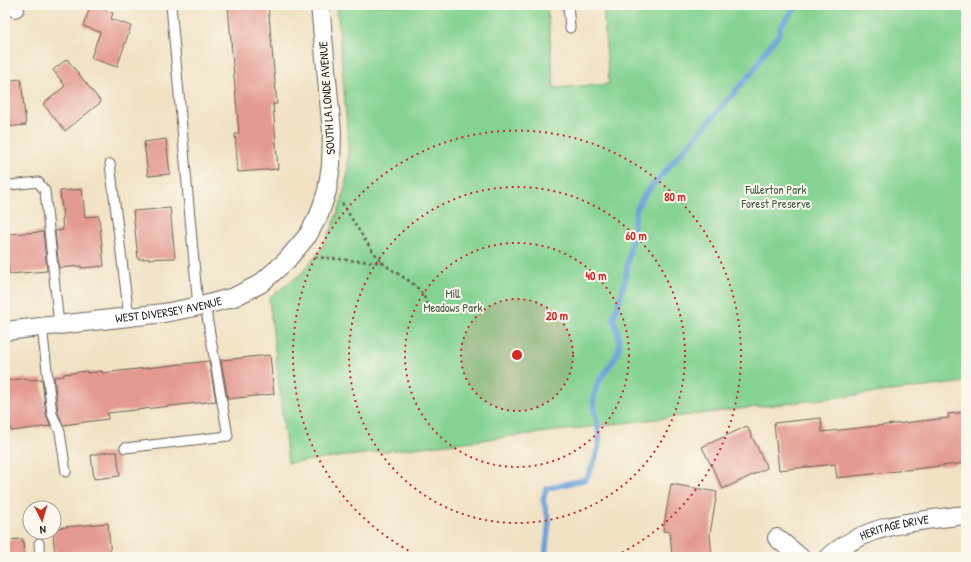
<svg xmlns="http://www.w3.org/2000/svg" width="971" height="562" font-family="'Patrick Hand',sans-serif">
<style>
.green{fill:#85d393;stroke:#507858}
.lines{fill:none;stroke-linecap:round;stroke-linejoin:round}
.stream{stroke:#6da3da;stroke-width:5.5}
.building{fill:#e49a91}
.service-casing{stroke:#676157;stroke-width:11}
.minor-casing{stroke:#676157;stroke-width:20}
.path{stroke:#676157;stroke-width:2.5;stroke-dasharray:3 3;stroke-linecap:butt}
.service{stroke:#fff;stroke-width:9}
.minor{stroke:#fff;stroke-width:18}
.ring{fill:none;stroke:#d62828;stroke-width:2;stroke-dasharray:2 4}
.labels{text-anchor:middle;stroke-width:4;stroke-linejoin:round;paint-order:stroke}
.street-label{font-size:12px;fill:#1c1c1c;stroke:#fbf7ec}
.park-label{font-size:12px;fill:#415c46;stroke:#fbf7ec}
.centre{fill:#d62828;stroke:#fbf7ec;stroke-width:2}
.ring-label{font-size:12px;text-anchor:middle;font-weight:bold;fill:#d62828;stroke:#fbf7ec;stroke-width:4;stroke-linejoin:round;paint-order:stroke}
</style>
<rect width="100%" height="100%" fill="#fbf7ec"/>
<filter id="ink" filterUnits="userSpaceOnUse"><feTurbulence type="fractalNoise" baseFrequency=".025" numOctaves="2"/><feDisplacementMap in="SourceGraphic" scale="8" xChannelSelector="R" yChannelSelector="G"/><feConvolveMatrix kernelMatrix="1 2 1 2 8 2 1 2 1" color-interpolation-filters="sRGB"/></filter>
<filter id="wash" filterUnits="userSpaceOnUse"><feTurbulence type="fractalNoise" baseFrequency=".012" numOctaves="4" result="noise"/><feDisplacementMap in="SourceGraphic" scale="16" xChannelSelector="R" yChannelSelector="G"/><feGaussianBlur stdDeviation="0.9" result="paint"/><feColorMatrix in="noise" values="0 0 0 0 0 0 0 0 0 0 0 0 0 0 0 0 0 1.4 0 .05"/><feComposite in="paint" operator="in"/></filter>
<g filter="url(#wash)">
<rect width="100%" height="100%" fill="#f1e2c4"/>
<path class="green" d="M337,5H547L554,88L609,84L603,5H966V382L288,463L269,298L302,273L320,251L332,228L342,200L348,172V140Z"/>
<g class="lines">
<path class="stream" d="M545,557L549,520L543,500L546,489L586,479C592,468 598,455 599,442C600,434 597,425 596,418C595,411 593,403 594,396C600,363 633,361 613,319L625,282L636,210L645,194L755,69L764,53L779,34L781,25L798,5"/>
</g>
<g id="blocks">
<path class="building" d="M91,5L113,13L111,19L131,26L117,67L91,58L100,32L83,26Z
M268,5L277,104H273L278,169L238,172L235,134H239L228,6Z
M67,59L101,102L65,131L43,104L65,86L53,70Z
M21,79L26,125L5,127V81Z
M166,139L170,174L148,176L144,142Z
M82,189L85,217L99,216L104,266L81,268V266L59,268L55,231L63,230L62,219H63L60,191Z
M170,208L175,258L138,259L133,211Z
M43,232L47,271L9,274L6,234Z
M270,355L274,394L228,399L221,360Z
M209,361L216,401L108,413V419L63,425L58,412L54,377L64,376V374L87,371V373L102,371V373Z
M27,378L28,380L42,379L46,415L51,426L11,431L5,381Z
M966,412V463L837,478L835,464L779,470L774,423L821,418L822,432L949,418L948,414Z
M747,426L767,468L723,489L702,447Z
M108,452H117L120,476L94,479L91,455Z
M671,484L717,492L710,534L712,557H672L670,532L663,531Z
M108,523L111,557H55L53,532H54V528Z
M23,539L24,557H5V540Z"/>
</g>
</g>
<g filter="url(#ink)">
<use href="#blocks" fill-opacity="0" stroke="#676157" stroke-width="1"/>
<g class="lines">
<g class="service-casing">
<path id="service" d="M171,5L198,307
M568,5L570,28
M110,164L129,317
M11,185L38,182L45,191L59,325
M42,327L52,414L60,432L66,472
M125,448L228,436L205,305
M39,543L40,557"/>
</g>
<g class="minor-casing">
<g id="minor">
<path d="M12,5L15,8"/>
<path id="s1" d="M5,331L164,313L205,305L234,297L260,284L286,261L308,235L319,215L327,191L331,165L332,132L320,5"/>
<path d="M777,538L800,557"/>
<path id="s2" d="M829,557C867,523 918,521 966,515"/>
</g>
</g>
<path class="path" d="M342,203C355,223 366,245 382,262C397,277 427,284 427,309
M315,257L383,263"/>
<use href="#service" class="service"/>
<use href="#minor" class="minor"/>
</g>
</g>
<circle cx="517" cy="355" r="56" fill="#d62828" fill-opacity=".12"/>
<g class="ring">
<circle cx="517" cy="355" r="56"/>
<circle cx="517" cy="355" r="112"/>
<circle cx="517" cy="355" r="168"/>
<path d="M419 556A224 224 0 1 1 615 556"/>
</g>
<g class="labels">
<g class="street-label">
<text transform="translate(327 98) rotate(-94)" y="4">SOUTH LA LONDE AVENUE</text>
<text dy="4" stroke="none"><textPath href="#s1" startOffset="165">WEST DIVERSEY AVENUE</textPath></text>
<text dy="4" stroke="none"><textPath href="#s2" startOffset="73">HERITAGE DRIVE</textPath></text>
</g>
<g class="park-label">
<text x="776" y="194">Fullerton Park<tspan x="776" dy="14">Forest Preserve</tspan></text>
<text x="453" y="298">Mill<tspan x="453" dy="14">Meadows Park</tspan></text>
</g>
</g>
<circle cx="517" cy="355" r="6" class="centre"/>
<g class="ring-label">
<text x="675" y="201">80 m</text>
<text x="636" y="240">60 m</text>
<text x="596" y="280">40 m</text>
<text x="557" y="320">20 m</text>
</g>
<rect width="971" height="562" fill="none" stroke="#fbf7ec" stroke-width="20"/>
<g transform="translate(42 520) rotate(175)"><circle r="19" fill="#fbf7ec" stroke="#a29f99"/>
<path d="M0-3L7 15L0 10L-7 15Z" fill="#c8321e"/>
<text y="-6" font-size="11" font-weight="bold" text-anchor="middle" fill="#1c1c1c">N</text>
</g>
</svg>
